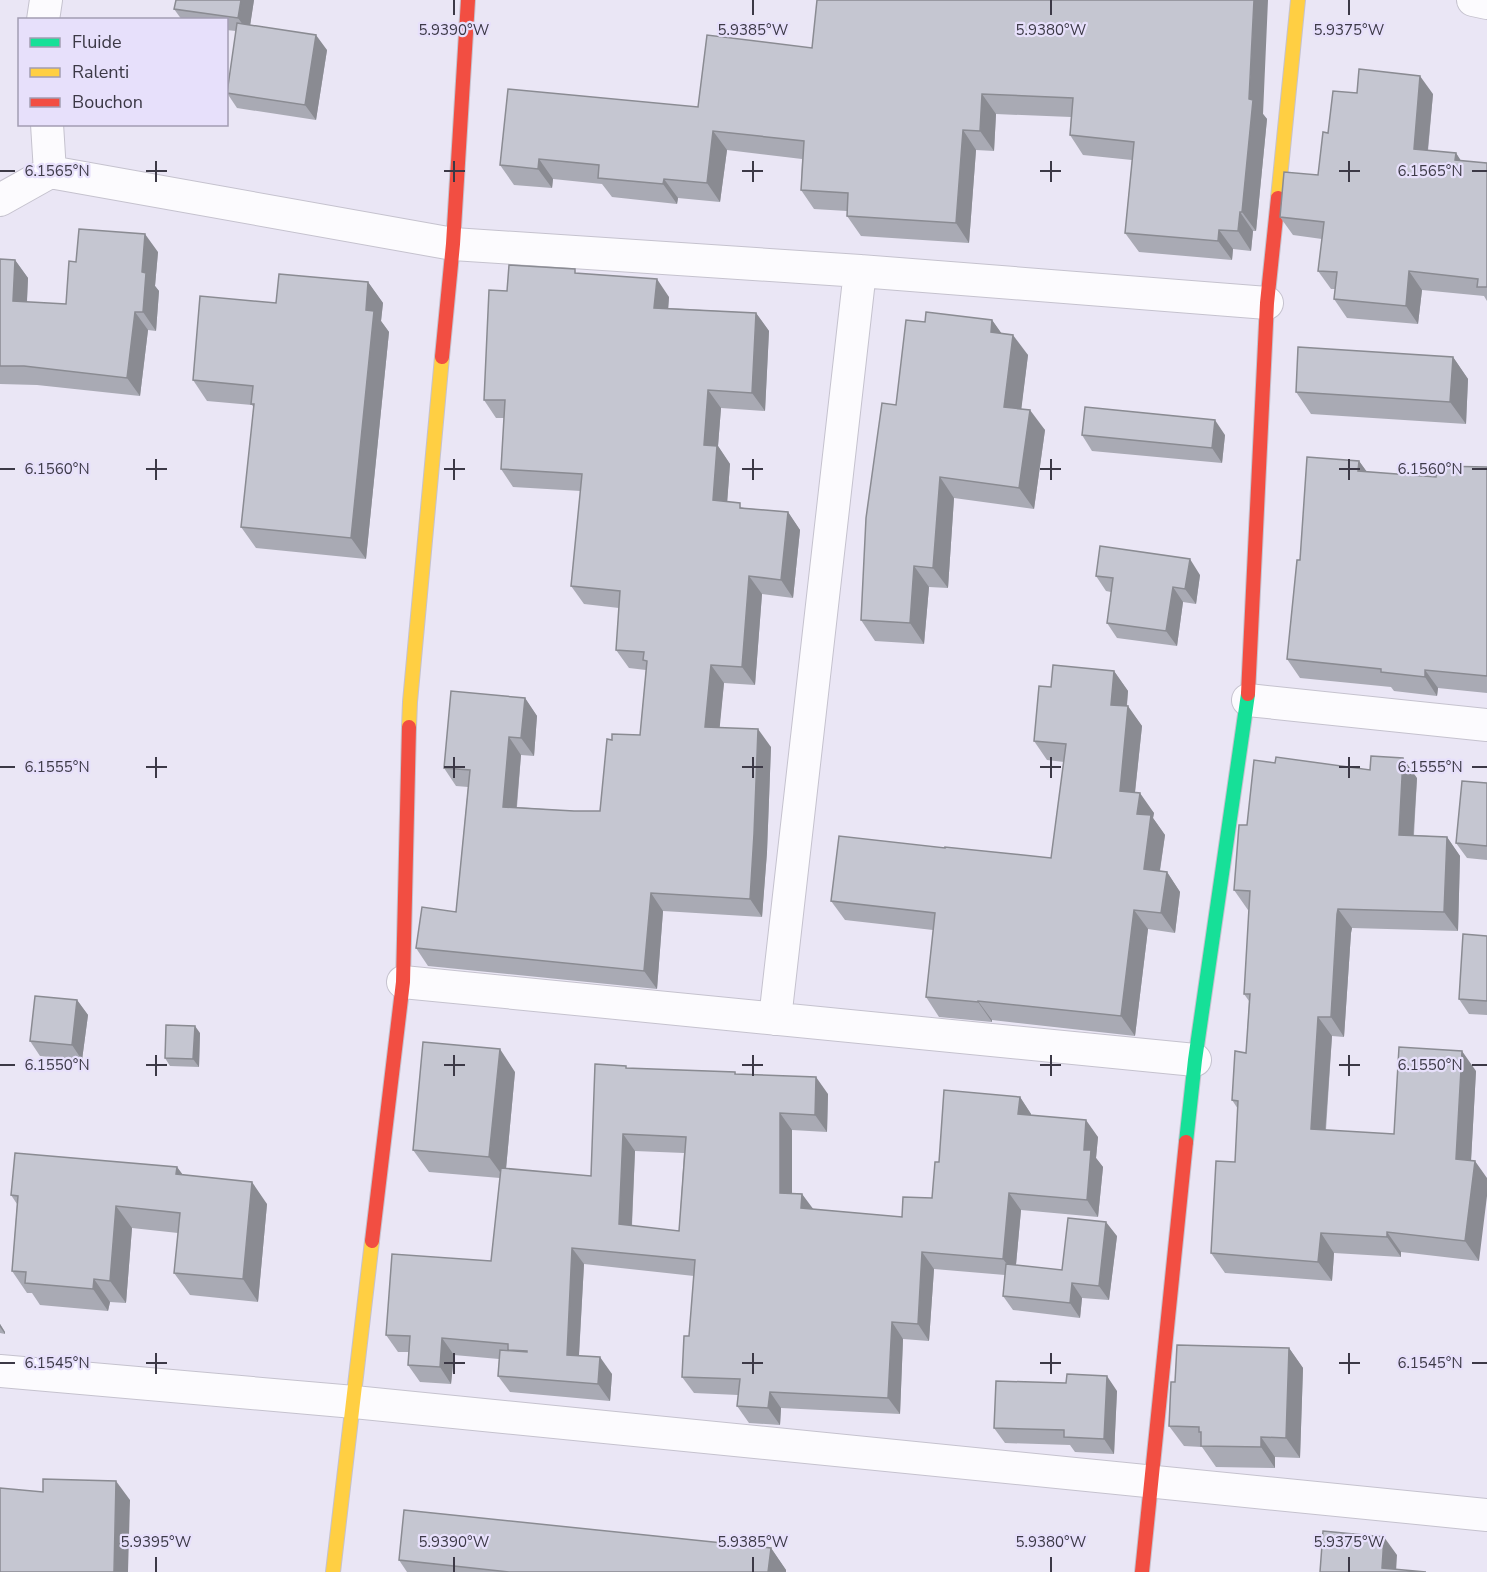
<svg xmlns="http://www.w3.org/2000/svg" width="1487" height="1572" font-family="'Nunito Sans',sans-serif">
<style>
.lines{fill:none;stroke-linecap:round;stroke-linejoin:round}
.street-casing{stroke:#c5c2ce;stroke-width:34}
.fast-casing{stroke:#c5c2ce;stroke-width:16}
.slow-casing{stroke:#c5c2ce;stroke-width:16}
.jam-casing{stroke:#c5c2ce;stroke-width:16}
.street{stroke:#fcfbfe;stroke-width:32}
.fast{stroke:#16e098;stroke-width:14}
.slow{stroke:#ffcf43;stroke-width:14}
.jam{stroke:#f24e42;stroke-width:14}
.wall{fill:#a9aab4;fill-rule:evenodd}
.shaded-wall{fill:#8a8b92}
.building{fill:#c5c6d1;stroke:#8a8b92;stroke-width:1.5;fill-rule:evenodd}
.ticks{fill:none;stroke:#3c3946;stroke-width:2}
.ticks-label{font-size:15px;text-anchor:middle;fill:#3c3946;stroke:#e7e0fb;stroke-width:4.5;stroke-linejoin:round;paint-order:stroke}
</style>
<rect width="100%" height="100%" fill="#eae6f5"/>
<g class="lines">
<g class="street-casing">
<path id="street" d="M1473,0L1487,3
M43,20L46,0
M50,172L453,244L860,271L1267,303
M0,200L50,172L47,124
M1248,700L1487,725
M403,982L1195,1060
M775,1019L860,271
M0,1371L354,1402L1487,1515"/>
</g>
<g class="fast-casing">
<path id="fast" d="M1186,1142L1195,1060L1248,694"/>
</g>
<g class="slow-casing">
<path id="slow" d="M1278,198L1298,0
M409,727L410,702L442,357
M333,1572L372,1241"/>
</g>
<g class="jam-casing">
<path id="jam" d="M442,357L453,244L468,0
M1248,694L1267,303L1278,198
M372,1241L403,982L409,727
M1142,1572L1186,1142"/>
</g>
<use href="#street" class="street"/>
<use href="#fast" class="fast"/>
<use href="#slow" class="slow"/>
<use href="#jam" class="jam"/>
</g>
<path class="wall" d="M254,0L250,25L327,50L316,120L237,108L227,93L236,31L226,30V20H182L174,9Z
M707,35L1263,114L1267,119L1256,231H1253L1251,251L1233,249L1232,260L1139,252L1125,233L1132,160L1083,155L1070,135L1071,117L996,114L994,151L976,150L969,243L861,236L847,216V211L814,209L801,190L802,159L727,150L720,202L678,198L677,204L612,197L602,184L553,179L552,188L514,185L500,165L698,107Z
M1357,93L1433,94L1428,151L1456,153L1461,161L1487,163V301L1484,296L1422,290L1418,324L1347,318L1334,299L1335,289H1331L1318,271L1322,239L1293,235L1280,217L1318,175Z
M158,252L155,286L159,291L156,331L148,330L140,396L37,385L0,384V259L15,260L28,278L27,302L66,304L76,262Z
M578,273L669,297L668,308L756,313L769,331L765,411L721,408L718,446L730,464L727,502L744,508L788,512L800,530L793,598L762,594L755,685L724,683L719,728L771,747L767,852L762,917L663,911L657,989L428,966L416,948L456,912L468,787L456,786L444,768L525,698L537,716L534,756L521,755L517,807L574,811H600L612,740L640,735L646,670L629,668L616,650L619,608L584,604L571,586L581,491L513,487L501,469L504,418H496L484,400L507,291Z
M368,282L383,303L381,321L389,332L366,559L256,548L241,527L254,408L252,405L207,401L193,380L276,303Z
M992,320L1001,333L1028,355L1021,409L1045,430L1034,509L954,498L948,588L929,587L924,644L875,641L861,620L896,405L925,322Z
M1453,357L1468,379L1466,424L1311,414L1296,392Z
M1082,435H1225L1222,463L1092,451Z
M1359,461L1367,472L1436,477L1487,467V693L1438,688L1437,696L1394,691L1391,687L1300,678L1287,659L1300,560Z
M1200,575L1196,604L1183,602L1177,646L1117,638L1107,623L1111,592L1106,591L1096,576Z
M1114,671L1128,691L1127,706L1142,726L1135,793L1154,813L1153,818L1165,835L1160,871L1167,872L1180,892L1175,933L1148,929L1135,1036L992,1020V1022L939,1017L926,997L933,930L845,920L831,901L945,848L1051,858L1064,762L1047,760L1034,741L1051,687Z
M1417,778L1414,835L1447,837L1460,856L1458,931L1352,928L1351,933L1344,1037L1332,1036L1326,1130L1394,1134L1476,1071L1471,1160L1479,1261L1401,1252V1257L1334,1253L1332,1281L1225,1273L1211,1253L1235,1162L1238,1109L1232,1100L1246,1053L1249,1001L1244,994L1249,910H1248L1234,890L1247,825Z
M1487,783V860L1467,858L1456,843Z
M1487,936V1015L1469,1014L1459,999Z
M77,1000L88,1015L82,1060L40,1056L30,1041Z
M200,1033L199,1067L170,1066L165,1058Z
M628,1068L735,1072L736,1074L828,1094L827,1132L792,1130V1193L802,1194L812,1209L902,1217L932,1198L939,1162L1020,1097L1031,1114V1115L1098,1137L1096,1158L1103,1167L1098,1217L1021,1210L1016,1265L1062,1270L1117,1236L1109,1300L1082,1298L1080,1318L1013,1310L1003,1296L1005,1275L934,1269L929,1341L903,1339L900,1414L781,1408L780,1425L749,1423L737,1406L738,1395L694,1393L682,1377L689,1336L694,1276L584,1264L579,1356L612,1374L610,1401L510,1392L498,1376L499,1359L454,1355L451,1384L420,1382L408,1365L409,1352H398L386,1335L491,1261L500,1178L429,1172L413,1150L515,1072L506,1169L591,1176ZM635,1151L684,1153L679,1231L632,1226Z
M177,1167L183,1175L267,1204L258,1302L190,1295L174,1273L178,1233L132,1228L126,1303L110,1302L108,1311L40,1305L32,1293H27L12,1271L17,1204L11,1195Z
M0,1324L5,1332V1334L0,1333Z
M1289,1348L1303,1368L1300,1458L1275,1457V1468L1216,1467L1202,1447L1184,1446L1169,1426L1175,1382Z
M1117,1391L1114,1454L1075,1452L1070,1445L1005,1443L994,1428Z
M771,1548L786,1570V1572H407L399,1560Z"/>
<path class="shaded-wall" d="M241,0H254L249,33L238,18Z
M1254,0H1268L1263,114L1267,119L1256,231L1242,212L1249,99Z
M316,35L327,50L316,120L305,105Z
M1420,76L1433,94L1426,168L1414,149Z
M982,94L996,114L994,151L980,131Z
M963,130L976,150L969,243L956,223Z
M713,131L727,150L720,202L707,183Z
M1456,153L1468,172L1455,160Z
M539,159L553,179L552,188L538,169Z
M664,179L678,198L677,204L663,184Z
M1240,212L1253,231L1251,251L1238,231Z
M1219,230L1233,249L1232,260L1218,241Z
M145,234L158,252L155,286L159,291L156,331L143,312L142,272Z
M15,260L28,278L26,319L13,301Z
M1409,271L1422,290L1418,324L1406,306Z
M657,279L669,297L667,326L654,308Z
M368,282L383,303L381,321L389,332L366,559L351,538Z
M135,312L148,330L140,396L127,378Z
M756,313L769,331L765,411L752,393Z
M992,320L1007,341L991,332Z
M1013,335L1028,355L1019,428L1004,407Z
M1453,357L1468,379L1466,424L1450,402Z
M708,390L721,408L718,446L730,464L726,518L713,500L704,445Z
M1030,410L1045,430L1034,509L1019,488Z
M1215,420L1225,435L1222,463L1212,448Z
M1359,461L1372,479L1358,471Z
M940,477L954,498L948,588L933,568Z
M788,512L800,530L793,598L781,580Z
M1190,559L1200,575L1196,604L1185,589Z
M914,566L929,587L924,644L910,623Z
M749,576L762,594L755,685L742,667Z
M1173,587L1183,602L1177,646L1166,631Z
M711,665L724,683L718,745L705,727Z
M1425,670L1438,688L1437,696L1425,677Z
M1114,671L1128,691L1125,724L1111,705Z
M525,698L537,716L534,756L521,738Z
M1128,706L1142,726L1133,810L1120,791Z
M758,729L771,747L767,852L762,917L750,899Z
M509,737L521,755L515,824L503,807Z
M1403,758L1417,778L1412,855L1399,835Z
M1140,793L1154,813L1153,818L1165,835L1157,889L1144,869L1137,814Z
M1447,837L1460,856L1458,931L1444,912Z
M1167,872L1180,892L1175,933L1161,913Z
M651,893L663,911L657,989L644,971Z
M1338,909L1352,928L1351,933L1344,1037L1331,1017L1337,914Z
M1134,910L1148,929L1135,1036L1121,1016Z
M77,1000L88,1015L82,1060L72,1045Z
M978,1001L992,1020V1022L978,1002Z
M1318,1017L1332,1036L1324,1148L1311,1129Z
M195,1026L200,1033L199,1067L193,1059Z
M500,1049L515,1072L505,1179L489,1157Z
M1462,1051L1476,1071L1470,1179L1456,1159Z
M816,1077L828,1094L827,1132L815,1115Z
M1020,1097L1031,1114L1030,1131L1018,1114Z
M780,1113L792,1130V1209L780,1193Z
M1086,1120L1098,1137L1096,1158L1103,1167L1098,1217L1087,1200L1084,1150Z
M623,1134L635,1151L631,1241L619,1224Z
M1475,1161L1487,1178V1196L1479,1261L1465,1241Z
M177,1167L193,1189L176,1174Z
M252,1182L267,1204L258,1302L243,1279Z
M1009,1193L1021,1210L1015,1275L1003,1259Z
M802,1194L814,1210L801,1208Z
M116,1206L132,1228L126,1303L110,1281Z
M1106,1222L1117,1236L1109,1300L1099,1286Z
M1387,1232L1401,1252V1257L1387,1237Z
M1321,1233L1334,1253L1332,1281L1318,1262Z
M572,1248L584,1264L578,1371L567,1355Z
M922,1252L934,1269L929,1341L918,1324Z
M94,1279L110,1302L108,1311L93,1289Z
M1072,1283L1082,1298L1080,1318L1070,1303Z
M892,1322L903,1339L900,1414L888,1398Z
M0,1324L5,1332V1334L0,1327Z
M442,1338L454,1355L451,1384L440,1367Z
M1289,1348L1303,1368L1300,1458L1286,1438Z
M600,1357L612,1374L610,1401L598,1384Z
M1107,1376L1117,1391L1114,1454L1104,1439Z
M770,1392L781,1408L780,1425L768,1408Z
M1261,1437L1275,1457V1468L1261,1447Z
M116,1481L130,1500L128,1572H114Z
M1384,1537L1397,1555L1396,1572L1382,1568Z
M771,1548L786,1570V1572H768Z"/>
<path class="building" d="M176,0H241L238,18L174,9Z
M817,0H1254L1249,99L1253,100L1242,212H1240L1238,231L1219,230L1218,241L1125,233L1134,142L1070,135L1073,98L982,94L980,131L963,130L956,223L847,216L848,193L801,190L804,141L713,131L707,183L664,179L663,184L598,178L599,165L539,159L538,169L500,165L508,89L698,107L707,35L812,48Z
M237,23L316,35L305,105L227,93Z
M1359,69L1420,76L1414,149L1456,153L1455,160L1487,163V287H1477L1478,279L1409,271L1406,306L1334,299L1337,272L1318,271L1324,222L1280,217L1284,172L1318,175L1323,132L1328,133L1333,91L1357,93Z
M79,229L145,234L142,272L146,273L143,312H135L127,378L24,366H0V259L15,260L13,301L66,304L69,261L76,262Z
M509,265L575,269V273L657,279L654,308L756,313L752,393L708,390L704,445L717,446L713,500L740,503V508L788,512L781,580L749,576L742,667L711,665L705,727L758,729L754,834L750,899L651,893L644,971L416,948L422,907L456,912L470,770L444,768L451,691L525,698L521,738L509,737L503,807L574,811H600L607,739L612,740V734L640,735L647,661L643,660L644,652L616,650L620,591L571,586L582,474L501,469L505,400H484L489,290L507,291Z
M279,274L368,282L366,310L374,311L351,538L241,527L254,404H251L253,386L193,380L200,296L276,303Z
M926,312L992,320L991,332L1013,335L1004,407L1030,410L1019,488L940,477L933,568L914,566L910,623L861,620L866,518L882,403L896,405L906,320L925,322Z
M1298,347L1453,357L1450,402L1296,392Z
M1085,407L1215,420L1212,448L1082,435Z
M1307,457L1359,461L1358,471L1436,477L1437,466L1487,467V676L1425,670V677L1381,672V669L1287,659L1297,560H1300Z
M1100,546L1190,559L1185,589L1173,587L1166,631L1107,623L1113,578L1096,576Z
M1053,665L1114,671L1111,705L1128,706L1120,791L1140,793L1137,814L1151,815L1144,869L1167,872L1161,913L1134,910L1121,1016L978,1001V1002L926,997L935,913L831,901L839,836L945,848V847L1051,858L1066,744L1034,741L1039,686L1051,687Z
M1371,756L1403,758L1399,835L1447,837L1444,912L1338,909L1337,914L1331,1017H1318L1311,1129L1394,1134L1399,1047L1462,1051L1456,1159L1475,1161L1465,1241L1387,1232V1237L1321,1233L1318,1262L1211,1253L1216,1161L1235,1162L1238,1101L1232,1100L1235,1051L1246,1053L1250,994H1244L1250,891L1234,890L1239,825H1247L1254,760L1275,763L1276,757L1370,770Z
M1462,781L1487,783V846L1456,843Z
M1463,934L1487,936V1001L1459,999Z
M35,996L77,1000L72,1045L30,1041Z
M166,1025L195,1026L193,1059L165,1058Z
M423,1042L500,1049L489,1157L413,1150Z
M595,1064L626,1066V1068L735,1072V1074L816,1077L815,1115L780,1113V1193L802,1194L801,1208L902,1217L903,1197L932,1198L935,1162H939L944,1090L1020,1097L1018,1114L1086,1120L1084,1150H1091L1087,1200L1009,1193L1003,1259L922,1252L918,1324L892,1322L888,1398L770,1392L768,1408L737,1406L740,1379L682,1377L684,1336H689L695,1260L572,1248L567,1355L600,1357L598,1384L498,1376L500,1350L527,1352V1351L508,1350V1344L442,1338L440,1367L408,1365L410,1336L386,1335L392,1254L491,1261L501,1168L591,1176ZM623,1134L686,1137L679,1231L619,1224Z
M15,1153L177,1167L176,1174L252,1182L243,1279L174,1273L180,1213L116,1206L110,1281L94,1279L93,1289L25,1283L26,1272L12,1271L18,1196L11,1195Z
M1068,1218L1106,1222L1099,1286L1072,1283L1070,1303L1003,1296L1006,1264L1062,1270Z
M1177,1345L1289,1348L1286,1438L1261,1437V1447L1201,1446V1432H1199V1427L1169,1426L1171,1382H1175Z
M1067,1374L1107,1376L1104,1439L1064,1437V1430L994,1428L996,1381L1066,1383Z
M43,1479L116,1481L114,1572H0V1488L43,1492Z
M404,1510L771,1548L768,1572H509L399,1560Z
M1323,1531L1384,1537L1382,1568L1426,1572H1320Z"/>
<path class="ticks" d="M454,0V15M753,0V15M1051,0V15M1349,0V15M156,161V182M454,161V182M753,161V182M1051,161V182M1349,161V182M0,171H15M146,171H167M444,171H465M742,171H763M1040,171H1061M1339,171H1360M1472,171H1487M156,459V480M454,459V480M753,459V480M1051,459V480M1349,459V480M0,469H15M146,469H167M444,469H465M742,469H763M1040,469H1061M1339,469H1360M1472,469H1487M156,757V778M454,757V778M753,757V778M1051,757V778M1349,757V778M0,767H15M146,767H167M444,767H465M742,767H763M1040,767H1061M1339,767H1360M1472,767H1487M156,1055V1076M454,1055V1076M753,1055V1076M1051,1055V1076M1349,1055V1076M0,1065H15M146,1065H167M444,1065H465M742,1065H763M1040,1065H1061M1339,1065H1360M1472,1065H1487M156,1353V1374M454,1353V1374M753,1353V1374M1051,1353V1374M1349,1353V1374M0,1363H15M146,1363H167M444,1363H465M742,1363H763M1040,1363H1061M1339,1363H1360M1472,1363H1487M156,1557V1572M454,1557V1572M753,1557V1572M1051,1557V1572M1349,1557V1572"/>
<g class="ticks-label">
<text x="454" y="35">5.9390°W</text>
<text x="753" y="35">5.9385°W</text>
<text x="1051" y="35">5.9380°W</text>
<text x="1349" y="35">5.9375°W</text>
<text x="57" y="176">6.1565°N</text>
<text x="1430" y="176">6.1565°N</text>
<text x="57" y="474">6.1560°N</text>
<text x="1430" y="474">6.1560°N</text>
<text x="57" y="772">6.1555°N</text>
<text x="1430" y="772">6.1555°N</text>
<text x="57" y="1070">6.1550°N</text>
<text x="1430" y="1070">6.1550°N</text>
<text x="57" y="1368">6.1545°N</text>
<text x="1430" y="1368">6.1545°N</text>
<text x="156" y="1547">5.9395°W</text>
<text x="454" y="1547">5.9390°W</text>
<text x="753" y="1547">5.9385°W</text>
<text x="1051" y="1547">5.9380°W</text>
<text x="1349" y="1547">5.9375°W</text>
</g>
<rect x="18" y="18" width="210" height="108" fill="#e7e0fb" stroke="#a39db3" stroke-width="1.5"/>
<rect x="30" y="38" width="30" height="9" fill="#16e098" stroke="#a39db3" stroke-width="1.5"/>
<text x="72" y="48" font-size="18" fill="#3c3946">Fluide</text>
<rect x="30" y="68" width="30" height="9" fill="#ffcf43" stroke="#a39db3" stroke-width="1.5"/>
<text x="72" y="78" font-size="18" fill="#3c3946">Ralenti</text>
<rect x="30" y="98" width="30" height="9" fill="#f24e42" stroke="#a39db3" stroke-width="1.5"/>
<text x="72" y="108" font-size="18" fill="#3c3946">Bouchon</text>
</svg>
